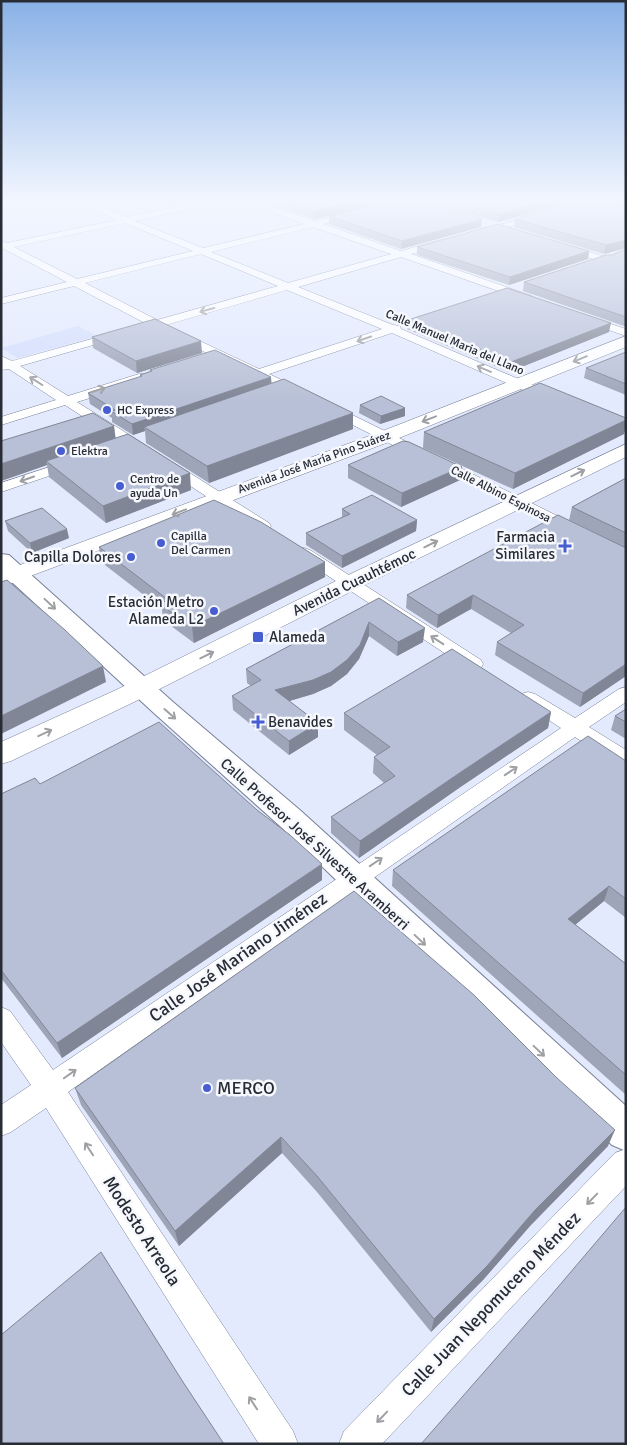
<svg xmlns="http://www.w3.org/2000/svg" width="627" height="1445" font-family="Signika,sans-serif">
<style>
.built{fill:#d4defd}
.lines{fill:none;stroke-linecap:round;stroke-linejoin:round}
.minor-casing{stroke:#798096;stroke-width:1}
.major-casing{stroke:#798096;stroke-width:2}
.highway-casing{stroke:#798096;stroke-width:1}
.minor{fill:#fff;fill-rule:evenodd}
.major{fill:#fff;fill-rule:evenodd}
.highway{fill:#fff;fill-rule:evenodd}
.wall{fill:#9ea5b9}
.shaded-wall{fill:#818696}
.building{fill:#b8c0d7;stroke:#818696}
.oneway{stroke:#9ea0a4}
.poi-dot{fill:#465ed2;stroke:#f6f8fd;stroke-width:2}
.labels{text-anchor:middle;stroke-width:5;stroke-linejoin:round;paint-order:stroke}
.far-street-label{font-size:12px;fill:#282c34;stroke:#f6f8fd}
.far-poi-label{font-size:12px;fill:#282c34;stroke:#f6f8fd;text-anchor:start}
.poi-label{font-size:15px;fill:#282c34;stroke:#f6f8fd;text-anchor:end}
.street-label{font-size:15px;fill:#282c34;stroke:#f6f8fd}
.near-street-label{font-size:18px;fill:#282c34;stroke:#f6f8fd}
.near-poi-label{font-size:18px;fill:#282c34;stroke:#f6f8fd;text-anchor:start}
</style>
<rect width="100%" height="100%" fill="#e3eafe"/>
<path class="built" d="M78,326L97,336L18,358L1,348Z"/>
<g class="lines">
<g class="minor-casing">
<path id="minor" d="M11,201H29L1,207V202Z
M75,201H86L127,217L204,201H219L215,203L135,221L203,248L304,224L243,201H255L314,221L397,201H410L409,203L323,224L401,251L444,239L447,240V244L411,254L532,296L533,298L532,300H524L401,257L298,287L393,325L400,326L401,329L556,395L558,398L552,402L548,401L392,333L269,374L305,391L307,394L305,397L301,398L155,328L148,327L147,324L74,286L1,304V298L67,282L4,249L1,250V241L7,243L117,220ZM125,223L193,251L77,279L14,247ZM313,227L391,254L288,283L211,252ZM201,254L278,286L157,320L85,283ZM287,290L382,329L259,369L166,325Z
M581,201H594L480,235H474L473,233Z
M563,244L626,263V269L560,249V245Z
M584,315L626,329V336L580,320L579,318Z
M117,332L121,333L123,335L121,337L20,366L68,396L139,374H147L149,377L147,380L77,402L269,523L271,526L269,529H257L65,405L1,425V417L56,400L9,369L1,370V356L12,361Z
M330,404L580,527L582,530L580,533H568L325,411L324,408L325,405Z
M74,459L79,460L81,463L79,466L1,492V483Z
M304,548L310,550L481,660L483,664L481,668L474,670L467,668L298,556L296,553L298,550Z
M626,687V702L589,727L626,750V767L619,765L575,737L68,1092L293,1431L298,1444H259L46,1108L11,1132L1,1136V1105L31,1085L1,1042V1007L10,1011L53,1070L561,728L521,702L518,698L521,694L528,692L535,694L575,718L619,689Z
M626,1149V1186L382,1444H339L344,1431L615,1153Z"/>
</g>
<g class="major-casing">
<path id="major" d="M1,554L9,555L173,702L301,811L626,1106V1151L612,1145L281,827L155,714L1,572Z"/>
</g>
<g class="highway-casing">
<path id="highway" d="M626,336V347L394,440L1,587V572L380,432Z
M626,444V457L358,588L134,702L11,761L1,764V742L116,690L342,578Z"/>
</g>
<use href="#minor" class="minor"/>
<use href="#major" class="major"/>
<use href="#highway" class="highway"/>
</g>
<path class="wall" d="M262,201H390L314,219Z
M424,201H571V202L498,222Z
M595,201H626V209L596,202Z
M626,209V248L604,254L514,227L515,219Z
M329,216L481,227L401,249L329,224Z
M417,247L589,251L588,259L509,285L417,255Z
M626,249V326H624L523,291L524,282L612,255Z
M408,320L609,332L509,372L407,329Z
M92,337L202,353L137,373L93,348Z
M626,352V395L584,378L586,368Z
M150,370L271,384L353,429L209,483L146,443L145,431L133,435L112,422V418L90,404L88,393L140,377V375L150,371Z
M360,405L405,408V416L380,424L359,413Z
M114,426L115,438L191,490L106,523L49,477L47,465L1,481Z
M424,432L624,434L513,489L423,448Z
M348,465L462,467L460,480L401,507L348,478Z
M626,478V548L569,520L572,507Z
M342,509L417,520L416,531L342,568L306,545V533L342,517Z
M5,521L69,538L32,553L8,531Z
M99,547L325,577L194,643L163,620L162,609L101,562Z
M626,548V676L580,707L495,655L497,642L511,633L471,609L437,628L406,608L407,595Z
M379,598L423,642L397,656L369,636L359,659L347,674L331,686L313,694L289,701L318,723V737L289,755L233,710L232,696L251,686L247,683L246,669Z
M626,709V739L611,730L615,716Z
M551,712L548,728L459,788L359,858L331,833V817L384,783L373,773L374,757L377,755L344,730V713Z
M626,761V918L604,901L575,925L626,964V1095L392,886L393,870Z
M40,784L322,880L62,1058L1,978V794Z
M75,1088L608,1146L530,1226L483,1280L431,1332L317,1192L282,1153L179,1246L81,1105Z"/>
<path class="shaded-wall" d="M357,201H390L314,219V211Z
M547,201H571V202L498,222L499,214Z
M482,219L481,227L401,249L402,241Z
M626,240V248L604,254L606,245Z
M589,251L588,259L509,285L510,277Z
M626,317V326H624Z
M611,323L609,332L509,372L511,362Z
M201,341L202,353L137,373L136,361Z
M271,377L272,388L144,427L145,431L133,435L132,424Z
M405,408V416L380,424L381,416Z
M353,413V429L209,483L207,466Z
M626,420V427L624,434L513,489L515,473Z
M114,426L116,441L46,461L47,465L1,481V464Z
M462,467L460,480L401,507L402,493Z
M190,473L191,490L106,523L103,506Z
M417,520L416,531L342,568V556Z
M67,529L69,538L32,553L30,543Z
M325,562V577L194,643L192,627Z
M473,595L471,609L437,628L438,615Z
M369,622V636L359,659L347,674L331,686L313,694L276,705L275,690Z
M425,628L423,642L397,656L398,642Z
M626,664V676L580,707L583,693Z
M103,666L106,682L1,734V716Z
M551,712L548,728L459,788L359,858L360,841L461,772Z
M318,723V737L289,755V741Z
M322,864V880L62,1058L57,1043Z
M609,886L604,901L564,934L568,919Z
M615,1130L608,1146L530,1226L483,1280L431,1332L434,1319L535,1210Z
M281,1137L282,1153L179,1246L175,1231Z"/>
<path class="building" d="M285,201H357L314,211Z
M393,201H421L482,219L402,241L329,216Z
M453,201H547L499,214Z
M578,201H592L626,209V240L606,245L515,219Z
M498,224L589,251L510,277L417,247Z
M626,249V317L524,282L606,255H612Z
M507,288L611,323L511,362L408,320Z
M155,319L201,341L136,361L92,337Z
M215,350L271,377L132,424L111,411L115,410L88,393L142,376L140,375L152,371L150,370Z
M626,352V384L586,368Z
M284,379L353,413L207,466L144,427Z
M540,383L626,418V420L515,473L424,432Z
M381,396L405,408L381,416L360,405Z
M93,413L114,426L1,464V441Z
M128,434L190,473L103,506L46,461Z
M403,441L409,442L462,467L402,493L348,465Z
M626,478V533L572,507Z
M372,495L417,520L342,556L306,533L350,514L342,509Z
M214,500L261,522L325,562L192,627L161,605L167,599L99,547Z
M42,508L67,529L30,543L5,521Z
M558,515L626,548V664L583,693L497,642L524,625L473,595L438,615L407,595Z
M7,580L65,630L103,666L1,716V582Z
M379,598L425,628L398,642L369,622L360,645L347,660L331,672L313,680L275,690L318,723L289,741L232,696L261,680L246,669Z
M452,649L551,712L461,772L360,841L331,817L395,776L374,757L390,747L344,713Z
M626,709V722L615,716Z
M159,722L257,810L290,835L322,864L57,1043L1,970V794L35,778L40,784Z
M588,736L626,761V899L609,886L568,919L626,964V1075L393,870Z
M354,891L474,995L557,1078L615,1130L535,1210L487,1266L434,1319L317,1176L281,1137L175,1231L75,1088Z
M626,1207V1444H421L547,1300Z
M101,1252L183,1382L224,1444H1V1335Z"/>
<defs><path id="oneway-shaft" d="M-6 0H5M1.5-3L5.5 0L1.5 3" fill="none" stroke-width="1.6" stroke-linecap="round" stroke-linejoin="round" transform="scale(1.25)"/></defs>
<g class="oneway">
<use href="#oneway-shaft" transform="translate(207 310) rotate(165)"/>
<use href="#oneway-shaft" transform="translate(364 339) rotate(161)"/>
<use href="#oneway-shaft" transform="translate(580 359) rotate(158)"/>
<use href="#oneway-shaft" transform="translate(484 369) rotate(-157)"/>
<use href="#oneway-shaft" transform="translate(36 381) rotate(-148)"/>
<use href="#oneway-shaft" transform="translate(98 390) rotate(-17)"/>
<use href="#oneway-shaft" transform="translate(429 419) rotate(159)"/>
<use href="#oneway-shaft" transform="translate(578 473) rotate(-26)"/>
<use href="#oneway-shaft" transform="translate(27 479) rotate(161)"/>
<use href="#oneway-shaft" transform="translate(179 512) rotate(159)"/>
<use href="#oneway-shaft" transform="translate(431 544) rotate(-26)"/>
<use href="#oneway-shaft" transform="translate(50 604) rotate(43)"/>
<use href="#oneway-shaft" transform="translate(437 640) rotate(-147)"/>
<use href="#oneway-shaft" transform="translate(207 655) rotate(-26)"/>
<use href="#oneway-shaft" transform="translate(170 714) rotate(41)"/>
<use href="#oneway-shaft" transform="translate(45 733) rotate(-25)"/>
<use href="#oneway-shaft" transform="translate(511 771) rotate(-34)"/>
<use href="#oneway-shaft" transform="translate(376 862) rotate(-34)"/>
<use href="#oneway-shaft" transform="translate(420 940) rotate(43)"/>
<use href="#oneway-shaft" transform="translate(539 1051) rotate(43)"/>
<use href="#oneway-shaft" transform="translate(70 1074) rotate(-35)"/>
<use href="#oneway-shaft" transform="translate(89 1149) rotate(-123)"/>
<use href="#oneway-shaft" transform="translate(592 1199) rotate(134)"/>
<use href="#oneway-shaft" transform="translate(253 1403) rotate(-123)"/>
<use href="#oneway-shaft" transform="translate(382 1417) rotate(134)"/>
</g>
<linearGradient id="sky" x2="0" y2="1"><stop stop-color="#89b1e6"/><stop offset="0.5" stop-color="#f2f6ff"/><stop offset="1" stop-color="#f2f6ff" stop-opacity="0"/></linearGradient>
<rect width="627" height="403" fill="url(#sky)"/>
<g class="poi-dot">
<circle cx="107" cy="410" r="5"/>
<circle cx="61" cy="451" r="5"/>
<circle cx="120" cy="486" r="5"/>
<circle cx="161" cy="543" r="5"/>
<path d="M562.5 538.5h5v5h5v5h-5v5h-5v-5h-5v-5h5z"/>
<circle cx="131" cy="557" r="5"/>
<circle cx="214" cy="611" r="5"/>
<rect x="252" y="631" width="12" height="12" rx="2.5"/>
<path d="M255.5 714.5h5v5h5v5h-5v5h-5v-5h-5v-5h5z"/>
<circle cx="207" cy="1088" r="5"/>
</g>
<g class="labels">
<g class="far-street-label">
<text transform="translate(455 342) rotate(23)" y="4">Calle Manuel Maria del Llano</text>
<text transform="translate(314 462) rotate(-20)" y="4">Avenida José María Pino Suárez</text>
<text transform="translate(501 494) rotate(27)" y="4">Calle Albino Espinosa</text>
</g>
<g class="far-poi-label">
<text x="117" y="414">HC Express</text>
<text x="71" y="455">Elektra</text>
<text x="130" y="483">Centro de<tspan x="130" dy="14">ayuda Un</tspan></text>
<text x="171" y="540">Capilla<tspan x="171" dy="14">Del Carmen</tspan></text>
</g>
<g class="poi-label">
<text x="555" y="542">Farmacia<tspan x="555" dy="17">Similares</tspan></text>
<text x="121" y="562">Capilla Dolores</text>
<text x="204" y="607">Estación Metro<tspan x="204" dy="17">Alameda L2</tspan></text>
<text x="269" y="642" text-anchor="start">Alameda</text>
<text x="268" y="727" text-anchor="start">Benavides</text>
</g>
<g class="street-label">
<text transform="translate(354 582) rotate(-26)" y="5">Avenida Cuauhtémoc</text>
<text transform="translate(315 844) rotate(42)" y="5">Calle Profesor José Silvestre Aramberri</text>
</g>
<g class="near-street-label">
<text transform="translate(238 957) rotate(-35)" y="6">Calle José Mariano Jiménez</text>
<text transform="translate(142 1231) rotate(57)" y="6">Modesto Arreola</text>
<text transform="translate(491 1304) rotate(-46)" y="6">Calle Juan Nepomuceno Méndez</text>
</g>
<g class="near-poi-label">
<text x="217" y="1094">MERCO</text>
</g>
</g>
<rect width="627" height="1445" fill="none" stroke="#282c34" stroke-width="5"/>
</svg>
